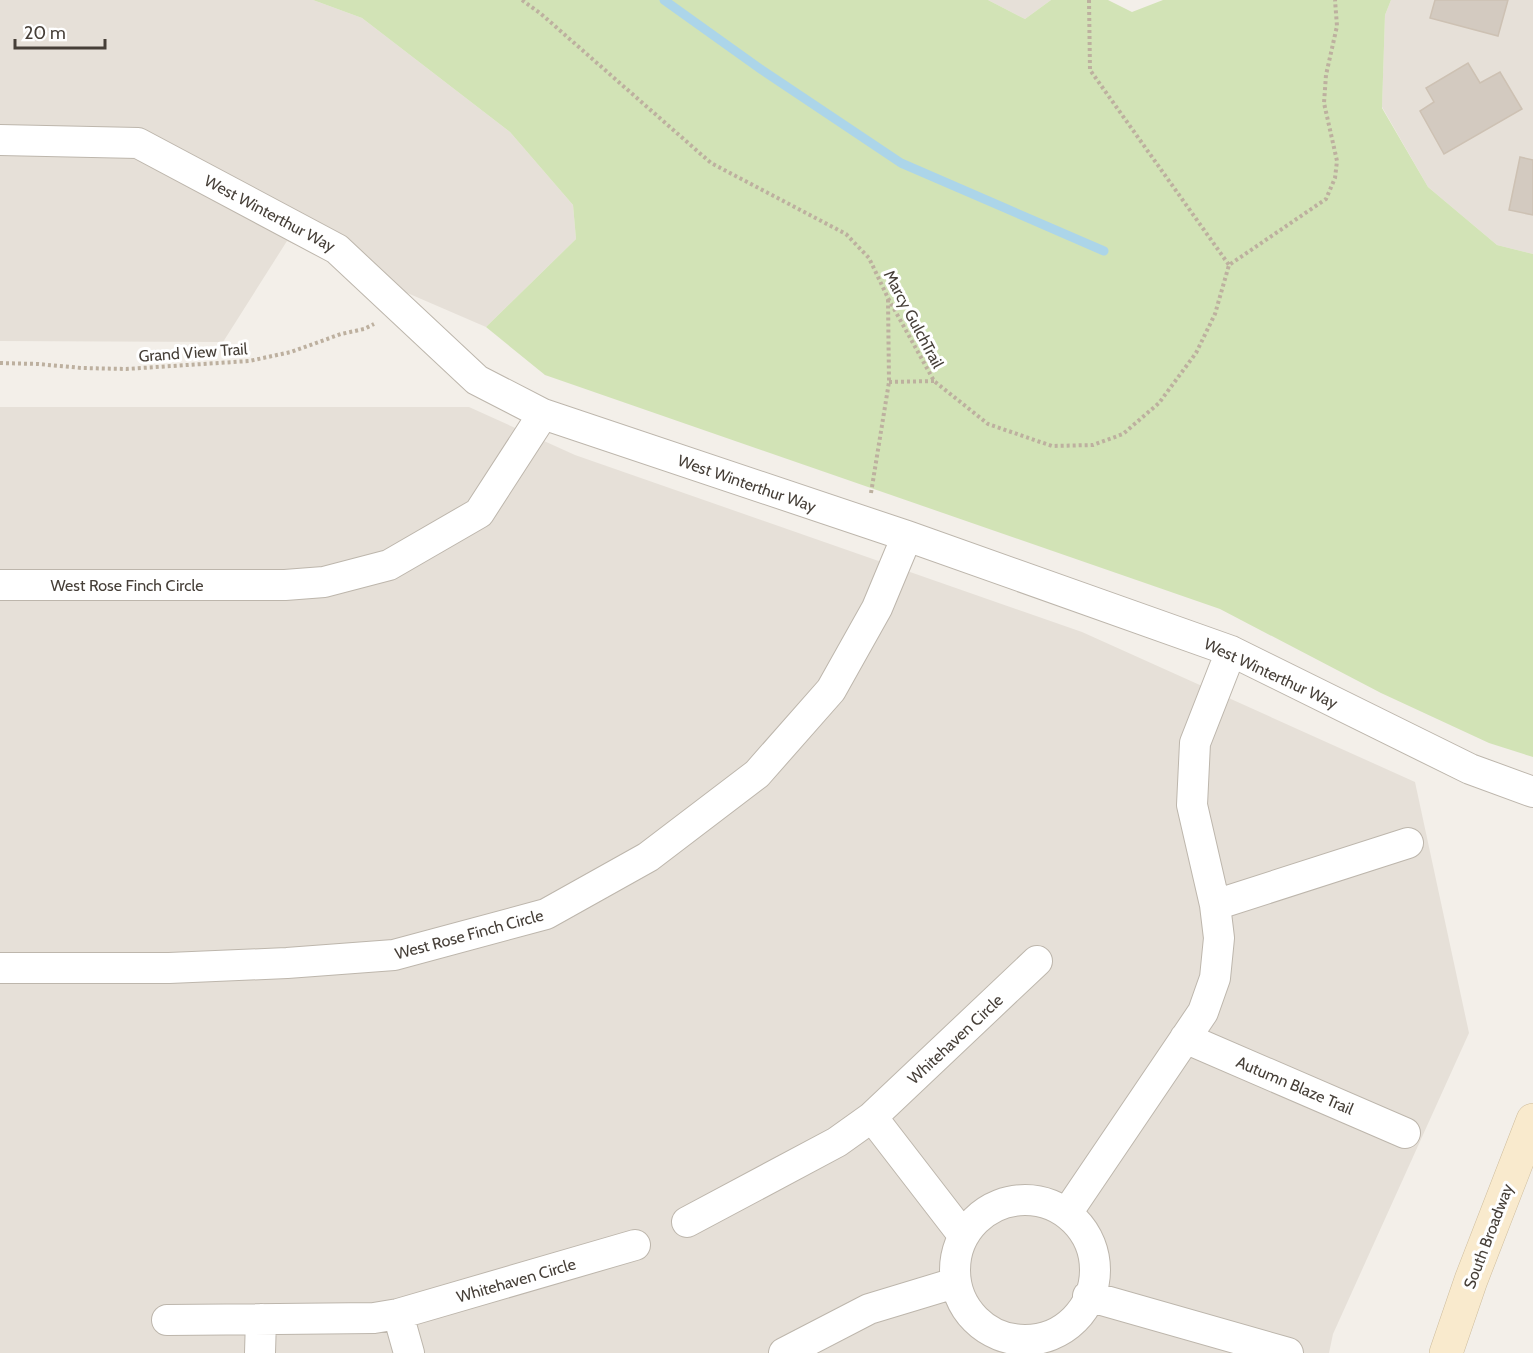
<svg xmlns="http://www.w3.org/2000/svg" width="1533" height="1353" font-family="Cabin,sans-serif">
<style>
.residential{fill:#e6e0d8}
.green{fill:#d2e3b6}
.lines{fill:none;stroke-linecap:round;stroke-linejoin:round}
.stream{stroke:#acd5e9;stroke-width:9}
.building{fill:#d3cac0;stroke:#cdc1b3;stroke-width:1.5}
.minor-casing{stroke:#bdb6ac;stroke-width:32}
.secondary-casing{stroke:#cebd9d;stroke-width:34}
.path{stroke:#bdb09f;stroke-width:4;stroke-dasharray:3 3;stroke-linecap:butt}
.minor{stroke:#fff;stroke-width:30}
.secondary{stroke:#f9eacd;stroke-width:33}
.labels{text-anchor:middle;stroke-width:6;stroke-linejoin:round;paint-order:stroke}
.street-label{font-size:16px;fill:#463f38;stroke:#fff}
</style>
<rect width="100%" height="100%" fill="#f3efe9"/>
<path class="residential" d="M0,0H313L362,18L510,132L573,205L576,239L486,327L287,241L223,342L0,341Z
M988,0H1051L1025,19Z
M1391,0H1533V254L1497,245L1428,187L1382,107L1385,15Z
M0,407H469L575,455L1082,632L1415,782L1469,1033L1333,1334L1329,1353H0Z"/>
<path class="green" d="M313,0H988L1025,19L1051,0H1108L1132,12L1163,0H1391L1385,15L1382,108L1428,187L1497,245L1533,254V757L1489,743L1381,693L1220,609L545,375L486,327L576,239L573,205L510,132L362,18Z"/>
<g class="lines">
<path class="stream" d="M664,0L762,70L901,163L1104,251"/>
</g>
<path class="building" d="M1435,0H1508L1498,36L1430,18Z
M1468,63L1480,83L1500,72L1522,109L1444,154L1420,111L1434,102L1426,88Z
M1520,157L1533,160V215L1509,210Z"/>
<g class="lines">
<g class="minor-casing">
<path id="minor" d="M0,140L138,143L337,249L477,380L543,414L907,536L1231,651L1470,769L1533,792
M0,585H285L324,582L389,565L479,513L543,414
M1215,905L1408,843
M0,968H169L287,963L394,955L546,914L648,857L757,774L831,690L877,608L907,536
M1185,1038L1405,1133
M872,1117L963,1235
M955 1270a70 70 0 1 1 140 0a70 70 0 1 1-140 0Z
M1067,1213L1203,1012L1215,978L1219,938L1215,905L1192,805L1195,743L1231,651
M687,1222L837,1142L872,1117L1037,961
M1088,1296L1288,1353
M398,1314L409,1353
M167,1320L374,1318L398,1314L635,1245
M260,1353L261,1319
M784,1353L869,1309L955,1283"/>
</g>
<g class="secondary-casing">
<path id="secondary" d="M1446,1353L1471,1280L1533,1120"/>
</g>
<path class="path" d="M522,0L540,13L711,163L846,234L869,258L888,298L934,381L988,424L1052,446L1093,445L1123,434L1159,403L1196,353L1215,314L1229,265L1326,199L1335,178L1337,161L1324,103L1326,75L1337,26L1335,0
M1089,0L1090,70L1229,265
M0,363L38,364L82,368L126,369L249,361L291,352L341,334L364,329L374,324
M889,382L934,381
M871,493L889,382L888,298"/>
<use href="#minor" class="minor"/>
<use href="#secondary" class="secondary"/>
</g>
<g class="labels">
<g class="street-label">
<text transform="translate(270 213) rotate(28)" y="6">West Winterthur Way</text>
<text transform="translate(914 319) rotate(62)" y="6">Marcy GulchTrail</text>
<text transform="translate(193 352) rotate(-4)" y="6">Grand View Trail</text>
<text transform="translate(747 483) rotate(19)" y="6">West Winterthur Way</text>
<text x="127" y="591">West Rose Finch Circle</text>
<text transform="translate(1271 673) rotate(25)" y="6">West Winterthur Way</text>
<text transform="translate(469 934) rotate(-15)" y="6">West Rose Finch Circle</text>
<text transform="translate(955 1039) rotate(-43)" y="6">Whitehaven Circle</text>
<text transform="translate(1295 1085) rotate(23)" y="6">Autumn Blaze Trail</text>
<text transform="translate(1488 1236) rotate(-69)" y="6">South Broadway</text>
<text transform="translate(516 1280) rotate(-16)" y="6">Whitehaven Circle</text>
</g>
</g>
<path d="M15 39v9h90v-9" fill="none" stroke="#463f38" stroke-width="3"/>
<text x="24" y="39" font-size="18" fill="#463f38" stroke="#ffffff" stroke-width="4.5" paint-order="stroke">20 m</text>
</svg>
